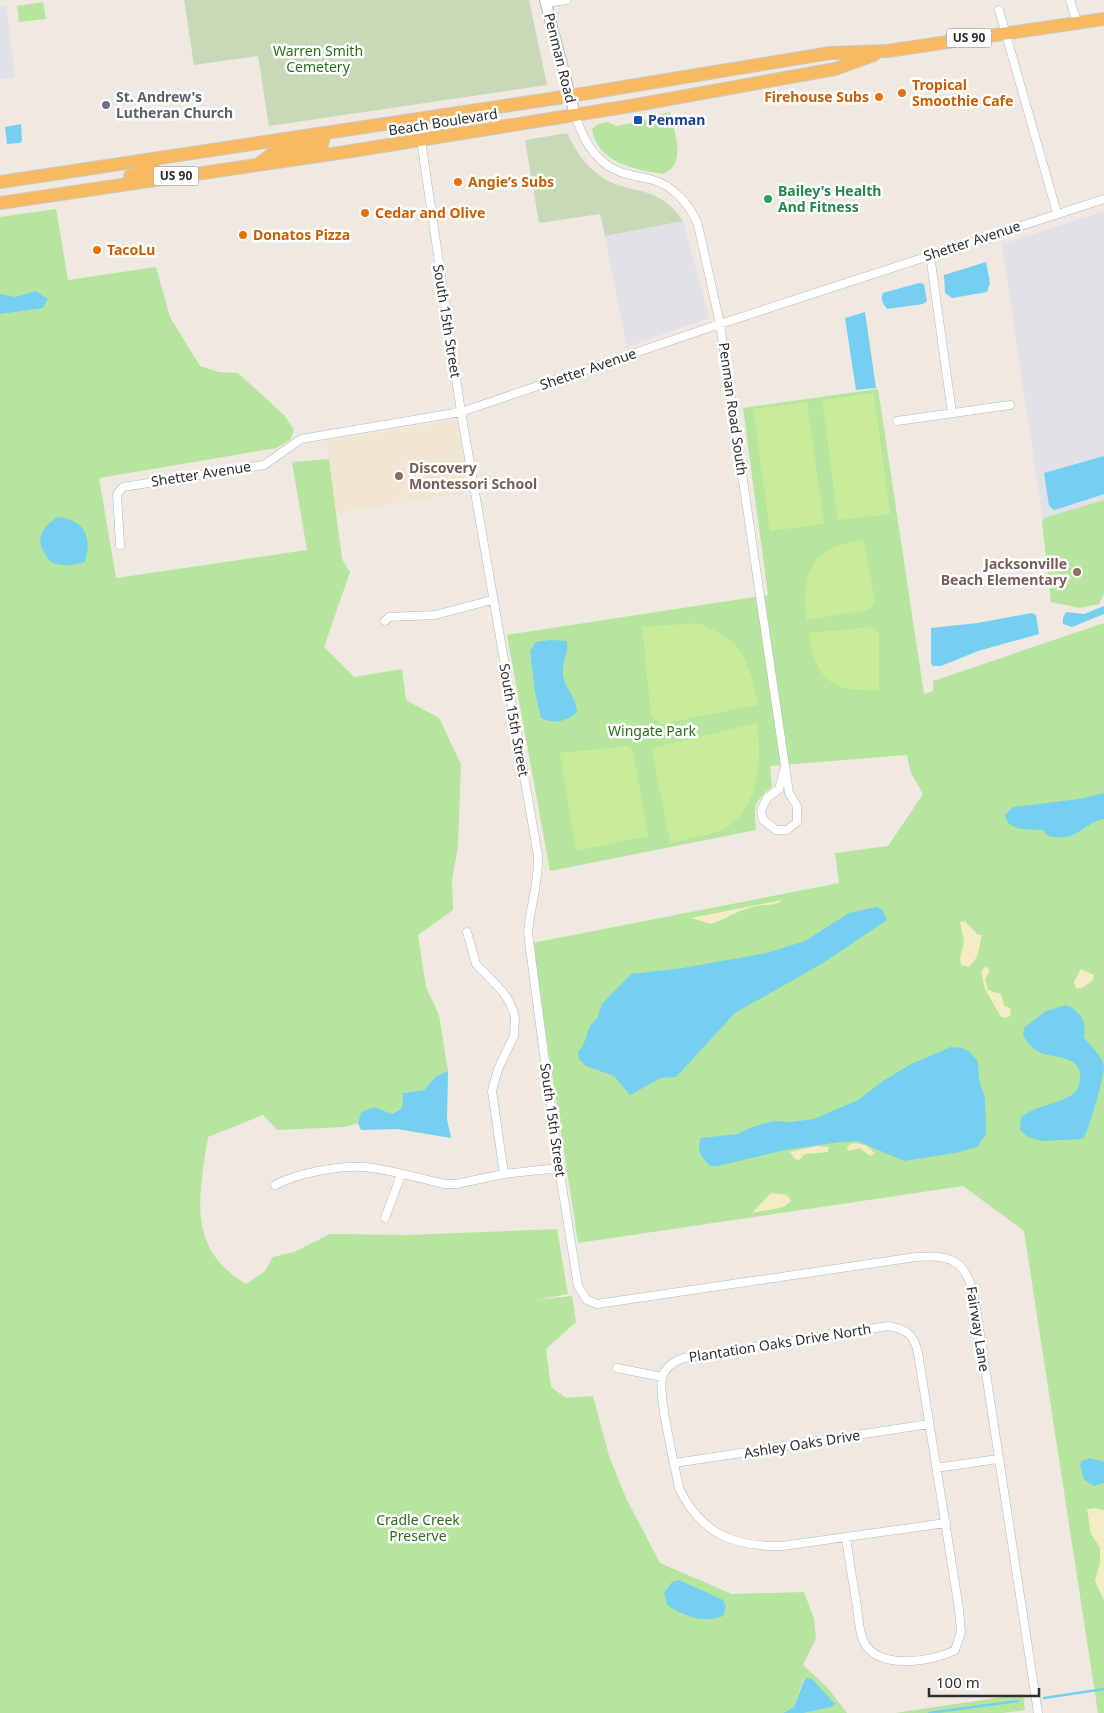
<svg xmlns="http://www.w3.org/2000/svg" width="1104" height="1713" font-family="'Noto Sans',sans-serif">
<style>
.industrial{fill:#e3e1e8}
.education{fill:#f0e6d1}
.green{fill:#b6e59e}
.sand{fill:#f3ecc5}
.cemetery{fill:#c8d9b8}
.pitch{fill:#c9ec9a}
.water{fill:#75cff0}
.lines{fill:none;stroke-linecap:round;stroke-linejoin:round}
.stream{stroke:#75cff0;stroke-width:2.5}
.minor-casing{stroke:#b4b7c1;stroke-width:9}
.tertiary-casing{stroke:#b4b7c1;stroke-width:12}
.trunk-casing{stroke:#c9c9c9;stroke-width:14}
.minor{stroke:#fff;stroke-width:8}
.tertiary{stroke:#fff;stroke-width:10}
.trunk{stroke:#f8ba60;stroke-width:12}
.food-dot{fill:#e8710a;stroke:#fff;stroke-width:2}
.worship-dot{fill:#6b7280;stroke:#fff;stroke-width:2}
.transit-dot{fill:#1a4fb4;stroke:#fff;stroke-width:2}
.leisure-dot{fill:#2e9e5b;stroke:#fff;stroke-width:2}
.education-dot{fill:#8d6e63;stroke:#fff;stroke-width:2}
.labels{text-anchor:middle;stroke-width:5;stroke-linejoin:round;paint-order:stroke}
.shield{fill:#fff;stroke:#6d6d6d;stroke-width:1}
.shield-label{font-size:12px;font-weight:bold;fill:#2e2e2e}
.park-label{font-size:14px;fill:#2c6e1b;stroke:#fff}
.street-label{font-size:14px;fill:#2e2e2e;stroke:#fff}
.food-label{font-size:14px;font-weight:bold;fill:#c56008;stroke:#fff;text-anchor:start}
.worship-label{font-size:14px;font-weight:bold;fill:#5b616d;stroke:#fff;text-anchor:start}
.transit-label{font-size:14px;font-weight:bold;fill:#164399;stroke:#fff;text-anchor:start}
.leisure-label{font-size:14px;font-weight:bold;fill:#27864d;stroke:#fff;text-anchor:start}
.education-label{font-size:14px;font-weight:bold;fill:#785e54;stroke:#fff;text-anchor:start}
</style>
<rect width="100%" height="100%" fill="#efe9e1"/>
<path class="industrial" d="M6,6L15,77L0,79V7Z
M1104,211V503L1043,522L1002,244Z
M683,221L709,318L627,347L605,236Z"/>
<path class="education" d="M457,420L469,492L336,513L327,441Z"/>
<path class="green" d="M43,2L46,19L19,22L17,6Z
M670,112C674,132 688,164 663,174C636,170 596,162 592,129L598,124L608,122L616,126L643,121L650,116Z
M56,209L68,280L156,267L170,317L200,366L219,372L238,373L284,415L294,430L290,440L276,448L99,478L116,578L307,550L292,462L329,459L342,559L350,572L324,647L354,677L402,669L406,700L439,718L461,764L458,846L452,880L453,910L418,935L426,987L439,1015L448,1071L436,1076L424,1090L403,1093L402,1108L391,1114L374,1107L361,1112L358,1123L345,1127L277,1130L263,1115L208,1137C199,1196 186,1248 246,1284L265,1271L273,1257L294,1252L330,1234L407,1235L557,1229L568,1294L536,1300L572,1296L576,1322L546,1349L551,1387L566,1398L593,1396L609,1456L626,1498L660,1563L732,1594L804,1592L814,1619L816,1639L803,1665L827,1687L847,1713H804L832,1707V1700L804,1678L794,1707L783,1713H0V217Z
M878,389L924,694L933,691V681L1104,623V1713H1098L1024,1231L963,1186L578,1243L532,943L839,883L835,853L888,846L923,794L911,773L907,755L770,766L772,787C753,802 754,806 756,830L550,871L507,635L768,595L743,408Z
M1104,500V594L1099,604L1080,608L1051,602L1042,522L1044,518Z
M1023,1694L1025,1710L1003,1713H895Z"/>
<path class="sand" d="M782,900C773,908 766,903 756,906C740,909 726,919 711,924L691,918Z
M965,921L978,935H982L977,957L969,967L961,965L960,958L964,941L960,922Z
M986,966L990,970L985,979L988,990L1001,994L1004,1005L1011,1009L1010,1016L1006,1018L1001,1017L985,989L981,971Z
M1081,969L1094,975L1093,980L1082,988H1076L1074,982Z
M852,1143L865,1145L875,1153L870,1156L860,1148L848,1151L847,1147Z
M817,1146L829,1147L828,1152L805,1154L799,1160L795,1159L790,1152Z
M771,1193L787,1195L791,1201L784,1207L752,1213Z
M1095,1508L1104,1510V1601L1095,1581L1100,1563V1548L1091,1534L1087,1509Z"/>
<path class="cemetery" d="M184,0H529L547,85L269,126L258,56L194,65Z
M567,133C574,147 582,161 594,171C626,199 655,179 683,221L605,236L600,214L539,223L525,140Z"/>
<path class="pitch" d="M874,393L890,514L838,520L822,400Z
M807,402L824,524L770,531L753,409Z
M864,540L875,602L868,610L807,620C800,571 813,546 864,540Z
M698,623C746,644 747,656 758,705L661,724L651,717L642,627Z
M872,627L879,633V690C830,692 817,680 808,633Z
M757,723C762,759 760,805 726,828C714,835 684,839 670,843L652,751L657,747Z
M628,746L633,750L648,836L576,851L560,753Z"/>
<path class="water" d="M21,124L22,141L20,143L7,144L5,127Z
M986,262L990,283L987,292L952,298L945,293L944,275Z
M919,283L924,284L927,301L923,304L887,309C883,304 880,300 883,293Z
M35,291L48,299L43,308L0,314V294L15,297Z
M865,312L876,388L856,390L845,318Z
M1104,456V494L1058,509L1054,510L1049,506L1044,473Z
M58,517C86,521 92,537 85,562C74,565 60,568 50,561C48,559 45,554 44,552C34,536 46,524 58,517Z
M1104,606V614L1072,627L1063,624V618L1066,612L1084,614Z
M1032,613L1036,615L1039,634L978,651L941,666H933L931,663V628L978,623Z
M551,640L567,641C569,653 561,664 563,676C567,692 576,696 577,712C567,721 554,725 541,718L535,692L530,651L536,642Z
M1104,793V819C1079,825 1078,843 1048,836L1043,830C1031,829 1007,832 1005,815L1013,807L1079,799Z
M876,907L883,910L887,920L823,963L735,1013L676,1077L661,1078L630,1095L614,1076L586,1066L579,1059L578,1052C588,1043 585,1027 597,1019L602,1004L631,974L683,968L767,953L805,941L849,913Z
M1066,1005C1080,1011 1087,1021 1084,1037C1089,1046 1103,1055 1104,1067C1104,1076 1089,1131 1083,1139L1042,1141L1028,1137L1020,1130L1021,1117C1038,1104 1060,1104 1073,1094C1078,1090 1080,1084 1080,1077C1082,1053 1049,1060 1036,1050C1030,1047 1027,1041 1023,1036L1024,1028L1046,1011Z
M951,1047L962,1048L970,1052L978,1062L979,1080L985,1098L986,1134L977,1147L955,1153L904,1161L857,1141L840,1142L785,1150L718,1166H710C702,1157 696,1151 701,1138L737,1134L755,1126L774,1121L791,1122L814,1119L858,1100L883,1081L911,1064Z
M448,1071L447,1119L451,1138L397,1129L361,1130L358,1123L361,1112L374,1107L392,1114L402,1108L403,1093L424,1090L436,1076Z
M1090,1458L1104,1462V1483L1094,1486L1084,1480L1080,1465L1082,1461Z
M679,1580L723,1600L726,1607L723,1616C703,1624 684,1616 667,1605L664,1593L672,1582Z
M805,1678L812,1679L835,1704L832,1707L804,1713H783L794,1707Z"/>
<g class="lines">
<path class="stream" d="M1044,1698L1104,1689
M929,1713L1018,1701"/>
<g class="minor-casing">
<path id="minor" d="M1070,0L1077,22
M546,3L566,0
M999,10L1057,213
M575,115C581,132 588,149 602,161C618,175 634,175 653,180C674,186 690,205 698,225L720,324L789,793L797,806V822L787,830H776L763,820L761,811L767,798L779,789L785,767
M421,140L461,412L538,856C539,882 530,907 528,933L559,1168L578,1286L587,1300L597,1304L916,1257C951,1254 965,1260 974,1295L1038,1713
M930,255L952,413
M897,421L1010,405
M120,545L117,494L123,487L264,465L301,439L461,412L720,324L1104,199
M385,621L389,617L435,615L492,600
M467,932L476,964L503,992L510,1003L515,1017L514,1036L498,1069L492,1091L504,1174
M275,1185C298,1173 340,1165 365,1167C392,1170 418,1178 444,1184H456L504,1174L559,1168
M385,1218L401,1175
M617,1368L662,1377
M675,1463L929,1424
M936,1468L998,1459
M846,1537C849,1560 853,1583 857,1606C858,1617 859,1630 863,1640C876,1671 932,1662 955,1650L961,1632L959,1609L918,1353C914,1335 907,1329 888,1326L684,1358C675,1361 665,1367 662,1378C658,1398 675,1465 679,1488C701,1534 734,1547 782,1546L946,1523"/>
</g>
<g class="tertiary-casing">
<path id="tertiary" d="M545,0L575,115"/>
</g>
<g class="trunk-casing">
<path id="trunk" d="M259,164L273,153L322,144L325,133
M130,176C143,174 151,171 155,159
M0,182L570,96L830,53L887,51L1104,19
M0,203L352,151L636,105L835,69L874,55"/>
</g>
<use href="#minor" class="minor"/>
<use href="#tertiary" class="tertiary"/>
<use href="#trunk" class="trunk"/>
</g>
<g class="food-dot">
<circle cx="902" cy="93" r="5"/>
<circle cx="879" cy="97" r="5"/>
<circle cx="458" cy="182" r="5"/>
<circle cx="365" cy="213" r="5"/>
<circle cx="243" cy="235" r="5"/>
<circle cx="97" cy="250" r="5"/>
</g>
<circle class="worship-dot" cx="106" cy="105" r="5"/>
<rect class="transit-dot" x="633" y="115" width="10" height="10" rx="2.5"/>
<circle class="leisure-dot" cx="768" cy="199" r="5"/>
<g class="education-dot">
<circle cx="399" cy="476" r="5"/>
<circle cx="1077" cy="572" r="5"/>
</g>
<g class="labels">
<g class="shield">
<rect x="946.5" y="28.5" width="45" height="19" rx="4"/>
<rect x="153.5" y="166.5" width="45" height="19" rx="4"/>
</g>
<g class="shield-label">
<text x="969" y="42">US 90</text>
<text x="176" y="180">US 90</text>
</g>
<g class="park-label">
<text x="318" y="56">Warren Smith<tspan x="318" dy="16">Cemetery</tspan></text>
<text x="652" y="736">Wingate Park</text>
<text x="418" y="1525">Cradle Creek<tspan x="418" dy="16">Preserve</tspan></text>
</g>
<g class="street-label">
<text transform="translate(560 58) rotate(76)" y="5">Penman Road</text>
<text transform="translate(443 122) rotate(-9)" y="5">Beach Boulevard</text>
<text transform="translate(972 241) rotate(-18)" y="5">Shetter Avenue</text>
<text transform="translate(447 321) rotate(81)" y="5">South 15th Street</text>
<text transform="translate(588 369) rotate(-19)" y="5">Shetter Avenue</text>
<text transform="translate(733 409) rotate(82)" y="5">Penman Road South</text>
<text transform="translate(201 474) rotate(-9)" y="5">Shetter Avenue</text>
<text transform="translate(514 720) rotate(80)" y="5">South 15th Street</text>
<text transform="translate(553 1120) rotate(82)" y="5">South 15th Street</text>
<text transform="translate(978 1329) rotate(81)" y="5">Fairway Lane</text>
<text transform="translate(780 1343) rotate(-9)" y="5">Plantation Oaks Drive North</text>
<text transform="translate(802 1444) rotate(-9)" y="5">Ashley Oaks Drive</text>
</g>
<g class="food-label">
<text x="912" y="90">Tropical<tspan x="912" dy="16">Smoothie Cafe</tspan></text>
<text x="869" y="102" text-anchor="end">Firehouse Subs</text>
<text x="468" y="187">Angie’s Subs</text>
<text x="375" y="218">Cedar and Olive</text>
<text x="253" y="240">Donatos Pizza</text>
<text x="107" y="255">TacoLu</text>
</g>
<g class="worship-label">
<text x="116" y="102">St. Andrew's<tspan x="116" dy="16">Lutheran Church</tspan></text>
</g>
<g class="transit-label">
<text x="648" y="125">Penman</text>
</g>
<g class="leisure-label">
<text x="778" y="196">Bailey's Health<tspan x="778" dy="16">And Fitness</tspan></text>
</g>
<g class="education-label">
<text x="409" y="473">Discovery<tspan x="409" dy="16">Montessori School</tspan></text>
<text x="1067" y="569" text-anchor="end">Jacksonville<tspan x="1067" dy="16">Beach Elementary</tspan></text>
</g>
</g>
<path d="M929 1688v8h110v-8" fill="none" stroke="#2e2e2e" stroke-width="2.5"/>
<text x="936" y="1688" font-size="15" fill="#2e2e2e" stroke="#ffffff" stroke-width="4" paint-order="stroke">100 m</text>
</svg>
